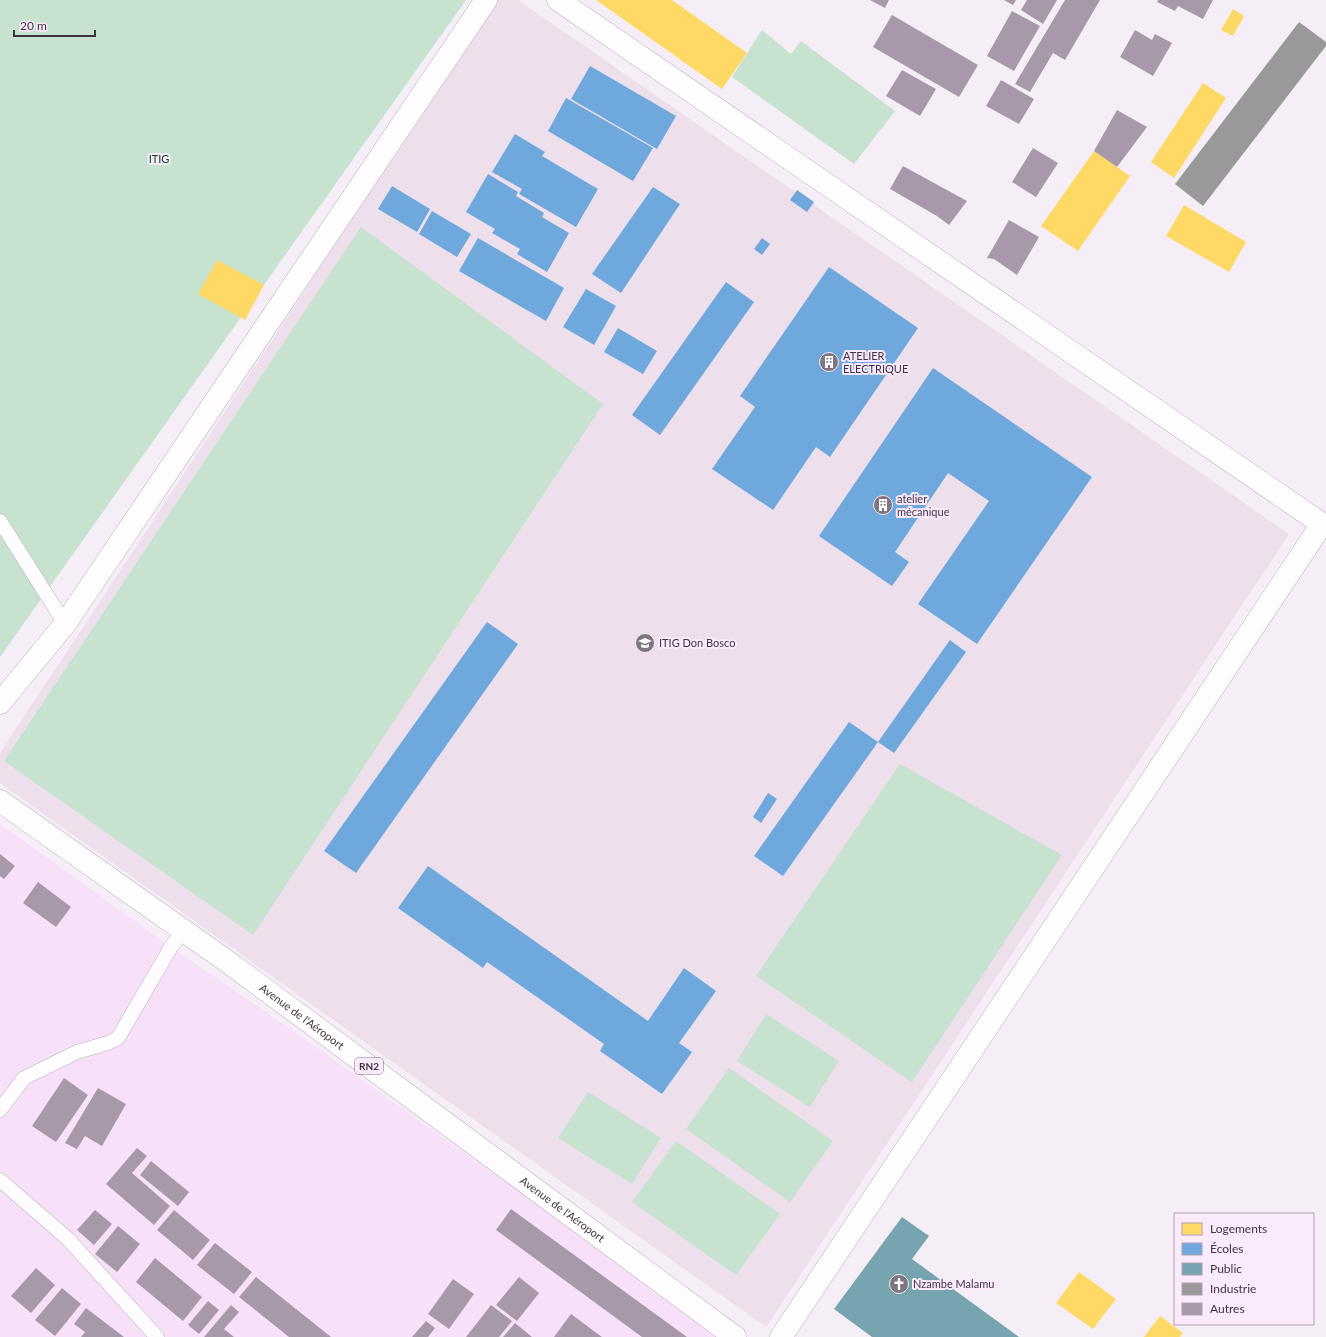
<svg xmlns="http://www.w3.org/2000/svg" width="1326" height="1337" font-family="Lato,sans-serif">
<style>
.built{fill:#f7e1f9}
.education{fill:#eddfec}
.green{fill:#c7e2cf}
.homes{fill:#ffd966}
.schools{fill:#6fa8dc}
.public{fill:#76a5af}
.industry{fill:#999}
.building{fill:#a799a9}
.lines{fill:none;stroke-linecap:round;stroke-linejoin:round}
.lane-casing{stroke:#bab2bb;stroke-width:15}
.street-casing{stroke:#bab2bb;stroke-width:23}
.highway-casing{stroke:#bab2bb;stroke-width:23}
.lane{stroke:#fefcfe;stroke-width:14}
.street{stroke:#fefcfe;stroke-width:22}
.highway{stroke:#fefcfe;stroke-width:22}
.labels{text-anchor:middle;stroke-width:4;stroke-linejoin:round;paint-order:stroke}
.shield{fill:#faeafb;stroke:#776b78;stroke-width:1}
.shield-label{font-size:10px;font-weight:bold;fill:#3f3440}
.park-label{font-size:11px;fill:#064621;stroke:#faeafb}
.poi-label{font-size:11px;fill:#3f3440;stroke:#faeafb;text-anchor:start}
.street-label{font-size:11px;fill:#3f3440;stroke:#faeafb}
</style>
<rect width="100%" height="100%" fill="#f6eef7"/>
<path class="built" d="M0,824L171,947L285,1025L723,1337H0Z"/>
<path class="education" d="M496,0H518L1289,534L766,1327L0,783V753Z"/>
<path class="green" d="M0,0H466L0,657Z
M762,30L791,54L801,41L895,111L854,164L732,77Z
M361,227L603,404L253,935L4,761Z
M900,764L1062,855L912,1082L756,976Z
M766,1014L839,1061L810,1107L737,1061Z
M729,1068L833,1141L790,1202L686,1129Z
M588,1092L661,1138L632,1184L558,1138Z
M676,1141L780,1214L736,1275L632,1202Z"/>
<path class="homes" d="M596,0H672L747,53L722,89Z
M1233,9L1244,16L1233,36L1221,30Z
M1203,83L1226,98L1174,178L1151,162Z
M1094,151L1130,176L1078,251L1041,226Z
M1184,205L1246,242L1229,272L1166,236Z
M217,260L264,285L245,320L198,294Z
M1079,1272L1116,1299L1093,1329L1056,1303Z
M1160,1316L1183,1333L1180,1337H1144Z"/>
<path class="schools" d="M590,66L676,116L657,149L571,99Z
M566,98L653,148L633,181L548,131Z
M515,134L545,152L542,156L598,189L576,227L519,194L522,189L492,172Z
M488,174L518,192L516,196L544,213L542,217L569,233L547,272L517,254L520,249L492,233L495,229L466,212Z
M392,186L430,209L417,232L378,209Z
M653,187L680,204L621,293L592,274Z
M797,190L814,202L807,212L790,200Z
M432,211L471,234L457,257L419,234Z
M478,238L564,288L546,321L459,271Z
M762,238L770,244L762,255L754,249Z
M829,267L918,328L830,457L816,447L773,510L712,469L755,407L740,396Z
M726,282L754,302L660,435L632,415Z
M586,289L616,306L594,345L563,327Z
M618,328L657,351L643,374L604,352Z
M933,368L1092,477L977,644L918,604L989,501L948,473L895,552L909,562L892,586L819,536Z
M487,622L518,644L356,873L324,851Z
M950,640L966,652L894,753L878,742Z
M849,722L878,742L783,876L754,856Z
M768,793L777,799L761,823L753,817Z
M428,866L648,1021L684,968L716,991L679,1043L692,1052L662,1094L600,1051L604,1044L487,962L483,968L398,908Z"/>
<path class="public" d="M902,1217L929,1236L912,1259L1019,1337H872L834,1309Z"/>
<path class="industry" d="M1299,22L1326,42V46L1203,206L1175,184Z"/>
<path class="building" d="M870,0H889L885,8Z
M1004,0H1016L1013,5Z
M1027,0H1057L1043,24L1021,10Z
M1065,0H1100L1065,60L1053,53L1030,92L1015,84Z
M1158,0H1213L1203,19L1178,6L1175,11L1157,2Z
M1012,11L1040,26L1014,71L987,56Z
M892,15L978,65L959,97L873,47Z
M1135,30L1152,40L1155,34L1172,43L1153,76L1120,57Z
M902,70L936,89L920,116L886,96Z
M1001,80L1034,99L1019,124L986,106Z
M1117,110L1147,127L1117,167L1094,151Z
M1033,148L1058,163L1036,197L1012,182Z
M903,166L967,201L949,225L937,216L890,189Z
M1009,220L1039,237L1017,275L994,259L987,258Z
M0,854L15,866L4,879L0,876Z
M38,882L71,907L56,927L23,903Z
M64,1078L88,1095L56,1142L32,1126Z
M98,1088L126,1104L102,1146L85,1136L77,1149L65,1143Z
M137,1148L147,1156L132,1173L170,1206L154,1225L106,1184Z
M151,1161L189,1192L178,1206L140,1175Z
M511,1209L687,1337H642L496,1230Z
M95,1210L112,1224L94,1245L77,1230Z
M174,1210L210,1240L193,1260L157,1230Z
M118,1226L140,1244L117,1272L95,1254Z
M215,1243L252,1272L234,1294L197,1265Z
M155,1258L202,1297L183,1321L136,1282Z
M36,1268L55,1285L31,1313L11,1296Z
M256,1277L331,1337H289L239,1297Z
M519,1277L539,1293L517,1321L496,1305Z
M453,1279L474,1294L449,1329L428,1314Z
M62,1288L81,1304L55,1336L35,1320Z
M208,1301L219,1310L199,1334L188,1325Z
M231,1305L239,1312L224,1329L234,1337H204Z
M491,1305L512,1321L499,1337H466Z
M86,1308L124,1337H81L85,1332L74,1324Z
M571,1314L602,1337H554Z
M426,1321L435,1328L428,1337H412Z
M515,1323L532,1337H503Z"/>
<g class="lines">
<g class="lane-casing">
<path id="lane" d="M0,521L65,624
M0,1110L24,1078L77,1052L108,1043L118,1038L171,947L184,930
M0,1180L68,1239L157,1337"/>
</g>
<g class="street-casing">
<path id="street" d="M558,0L1322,524L781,1337
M0,703L65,624L486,0"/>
</g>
<g class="highway-casing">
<g id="highway">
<path id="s1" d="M0,801L228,962L735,1337"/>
</g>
</g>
<use href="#lane" class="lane"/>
<use href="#street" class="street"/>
<use href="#highway" class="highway"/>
</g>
<defs>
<g id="building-disc" transform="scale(1)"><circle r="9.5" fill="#7f7580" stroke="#faeafb"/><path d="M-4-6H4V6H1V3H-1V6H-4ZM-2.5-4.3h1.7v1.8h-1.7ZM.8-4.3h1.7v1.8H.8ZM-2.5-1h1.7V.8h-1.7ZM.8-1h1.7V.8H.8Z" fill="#fff"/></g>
<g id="university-disc" transform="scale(1)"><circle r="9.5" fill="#7f7580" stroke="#faeafb"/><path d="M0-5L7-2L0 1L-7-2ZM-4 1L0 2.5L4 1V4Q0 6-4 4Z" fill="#fff"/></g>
<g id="church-disc" transform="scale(1)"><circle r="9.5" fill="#7f7580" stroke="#faeafb"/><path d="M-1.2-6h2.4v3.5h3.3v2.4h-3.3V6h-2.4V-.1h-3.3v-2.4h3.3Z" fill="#fff"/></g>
</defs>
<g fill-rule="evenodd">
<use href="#building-disc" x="829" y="362"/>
<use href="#building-disc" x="883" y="505"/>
<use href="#university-disc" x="645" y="643"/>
<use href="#church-disc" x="899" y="1284"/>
</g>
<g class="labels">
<rect class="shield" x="355" y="1058" width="28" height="16" rx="3"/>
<g class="shield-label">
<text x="369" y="1070">RN2</text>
</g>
<g class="park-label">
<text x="159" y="163">ITIG</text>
</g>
<g class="poi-label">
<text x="843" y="360">ATELIER<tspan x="843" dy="13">ELECTRIQUE</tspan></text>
<text x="897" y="503">atelier<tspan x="897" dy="13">mécanique</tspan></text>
<text x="659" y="647">ITIG Don Bosco</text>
<text x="913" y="1288">Nzambe Malamu</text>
</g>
<g class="street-label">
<text dy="4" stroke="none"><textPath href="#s1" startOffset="371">Avenue de l'Aéroport</textPath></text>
<text dy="4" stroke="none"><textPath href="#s1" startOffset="695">Avenue de l'Aéroport</textPath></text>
</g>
</g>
<rect x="1174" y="1213" width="140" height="112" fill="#faeafb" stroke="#afa1b0"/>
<rect x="1182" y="1223" width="20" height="12" fill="#ffd966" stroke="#afa1b0"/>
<text x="1210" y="1233" font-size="12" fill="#3f3440">Logements</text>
<rect x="1182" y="1243" width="20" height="12" fill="#6fa8dc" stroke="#afa1b0"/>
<text x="1210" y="1253" font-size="12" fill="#3f3440">Écoles</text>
<rect x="1182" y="1263" width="20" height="12" fill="#76a5af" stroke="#afa1b0"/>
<text x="1210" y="1273" font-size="12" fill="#3f3440">Public</text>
<rect x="1182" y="1283" width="20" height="12" fill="#999999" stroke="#afa1b0"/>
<text x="1210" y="1293" font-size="12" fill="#3f3440">Industrie</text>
<rect x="1182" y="1303" width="20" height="12" fill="#a799a9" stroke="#afa1b0"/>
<text x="1210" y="1313" font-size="12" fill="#3f3440">Autres</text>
<path d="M14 30v6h81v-6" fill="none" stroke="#3f3440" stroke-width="2"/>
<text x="20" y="30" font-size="12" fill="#3f3440" stroke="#faeafb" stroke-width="3" paint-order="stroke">20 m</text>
</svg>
